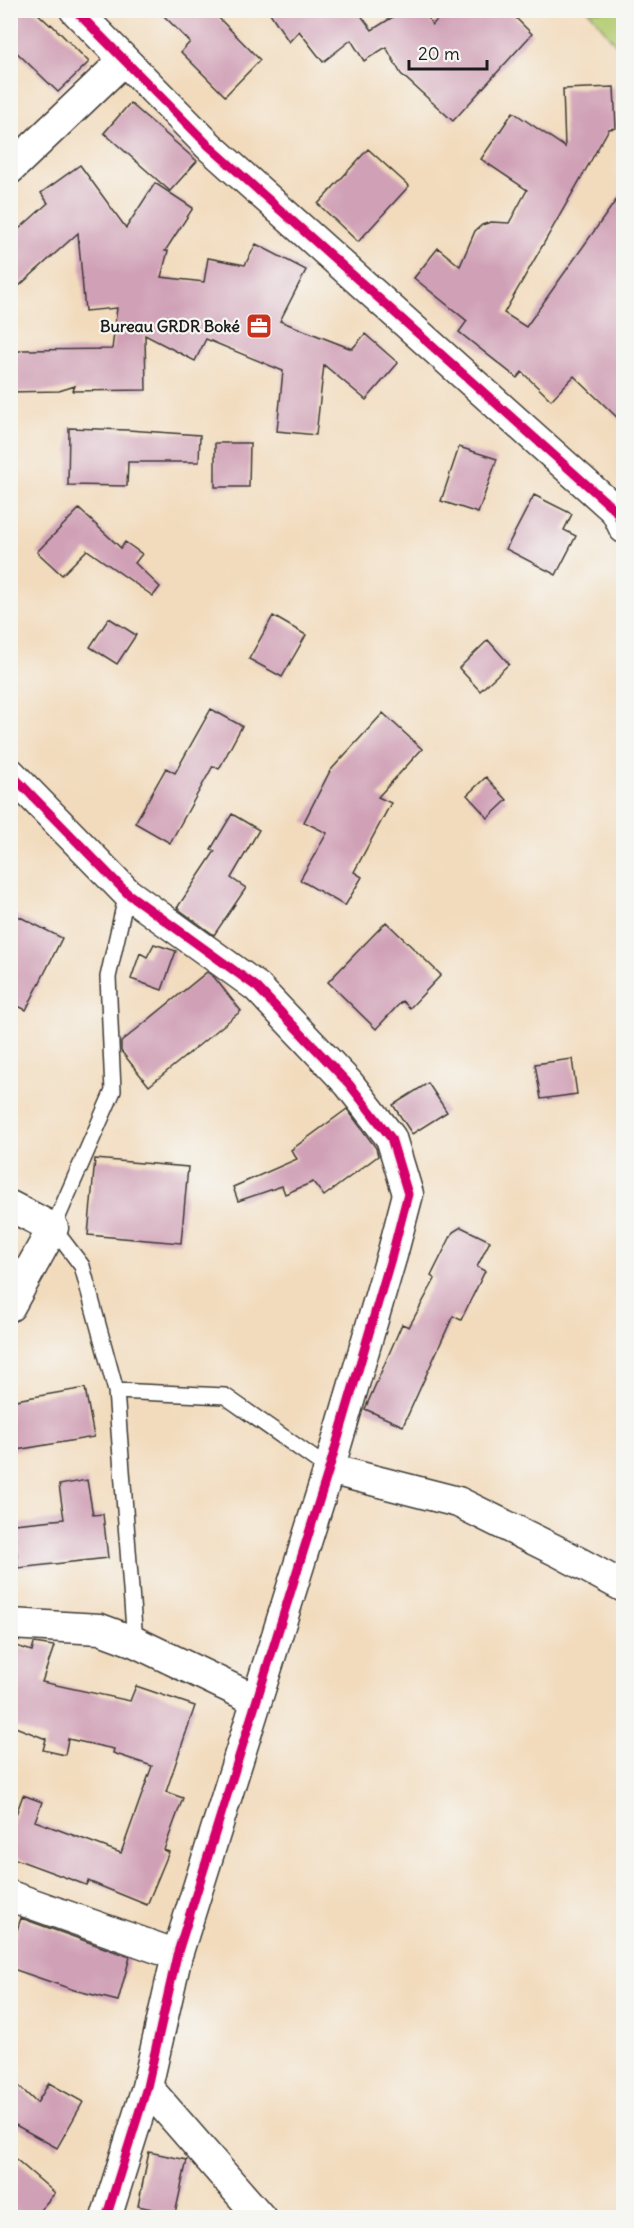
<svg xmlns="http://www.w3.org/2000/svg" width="634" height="2228" font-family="Delius,sans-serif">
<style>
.green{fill:#b3cc71;stroke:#687446;stroke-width:1.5}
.building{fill:#d0a0b6}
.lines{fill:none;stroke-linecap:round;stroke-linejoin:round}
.lane-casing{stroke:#3c3934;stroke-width:18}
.street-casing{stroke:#3c3934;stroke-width:33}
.lane{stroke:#fff;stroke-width:15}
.street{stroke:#fff;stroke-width:30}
.cycleway-casing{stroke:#f6f6f2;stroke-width:13}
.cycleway{stroke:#d6006c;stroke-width:9}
.labels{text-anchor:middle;stroke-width:4.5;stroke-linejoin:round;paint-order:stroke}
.poi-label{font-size:16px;font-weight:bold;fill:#1c1c1c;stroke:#f6f6f2;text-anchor:end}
</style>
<rect width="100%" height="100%" fill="#f6f6f2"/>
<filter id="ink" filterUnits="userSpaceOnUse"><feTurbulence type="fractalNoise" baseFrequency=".0167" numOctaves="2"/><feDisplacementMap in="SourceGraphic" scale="12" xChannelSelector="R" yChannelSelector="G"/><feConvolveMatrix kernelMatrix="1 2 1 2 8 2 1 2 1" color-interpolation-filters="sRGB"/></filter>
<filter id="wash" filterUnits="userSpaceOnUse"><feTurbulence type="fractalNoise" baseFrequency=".008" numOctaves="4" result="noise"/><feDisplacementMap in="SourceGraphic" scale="24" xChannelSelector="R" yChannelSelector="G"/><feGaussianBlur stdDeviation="1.35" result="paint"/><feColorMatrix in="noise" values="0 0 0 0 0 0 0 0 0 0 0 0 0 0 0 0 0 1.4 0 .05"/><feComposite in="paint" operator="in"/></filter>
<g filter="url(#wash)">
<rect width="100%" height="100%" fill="#f2dbbd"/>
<path class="green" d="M589,11H623V53Z"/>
<g id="blocks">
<path class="building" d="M10,10H34L50,25L51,24L89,62L58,92L10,46Z
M158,10H211L260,60L225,96L181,52L190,42Z
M268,10H357L372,30L404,10H424L432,25L447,10H508L532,34L453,121L401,74L386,47L364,61L351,40L323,62L299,31L289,42Z
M614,87L616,128L609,129L504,313L526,327L624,189V424L574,376L551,400L522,372L517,378L459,332L467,321L414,278L438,248L460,266L475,231L482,225L491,222L509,223L527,190L481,159L513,112L565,147L563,89Z
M130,103L197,161L170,191L104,133Z
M368,149L409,186L358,242L318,204Z
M80,165L126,228L155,183L193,208L165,251H168L161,277L204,282L208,258L245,265L256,244L306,270L280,321L352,349L365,334L398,363L366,400L324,365L316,435L277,431L283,371L206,339L195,361L145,335L146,390L73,391L75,386L59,391L10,392V354L23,350L112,349L117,308L85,311L78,233L10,294V237L48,203L41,193Z
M69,428L128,430L200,435L199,462H128L127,486L68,485Z
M215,443H250L249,487H215Z
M459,447L497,459L478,513L441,501Z
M534,495L572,514L564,530L576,536L556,575L506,549Z
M79,509L121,548L125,542L142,554L135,563L160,587L153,596L87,550L62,575L37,552Z
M273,616L306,635L282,677L249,659Z
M109,618L136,635L117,664L90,647Z
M488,640L509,664L480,691L459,668Z
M211,709L242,726L219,769L213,766L170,843L135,823L166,768L175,773Z
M383,713L422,749L378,797L391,803L354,872L362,877L345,906L300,880L327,833L304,822L330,771Z
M486,777L507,800L488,818L467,795Z
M232,814L259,830L231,878L246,888L214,935L177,908L215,851L211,849Z
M10,912L62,938L26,1010L10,1002Z
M386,922L441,975L410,1008L402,1001L376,1029L328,982Z
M154,944L176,951L162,990L131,979L140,953L147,957Z
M207,972L214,977L241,1011L149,1086L121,1051V1042Z
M572,1059L577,1094L541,1099L535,1064Z
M428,1083L447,1112L412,1134L393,1105Z
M347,1109L376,1148L378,1156L324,1196L313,1182L285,1194L282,1186L238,1201L233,1187L297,1159L291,1150Z
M95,1159L188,1167L181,1243L88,1235Z
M461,1227L490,1241L477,1267L485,1271L461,1320L453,1316L403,1426L365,1409L402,1324L409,1327L435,1279L431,1276L453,1232Z
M85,1388L94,1437L10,1451V1401Z
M87,1480L93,1515L103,1514L108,1558L18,1568L14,1524L64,1519L59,1485Z
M34,1643L54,1646L42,1682L130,1701L136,1686L195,1706L166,1792L183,1798L164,1850L169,1852L147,1905L88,1881L86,1885L10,1857V1831L23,1795L42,1802L35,1821L121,1853L152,1766L113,1753L114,1749L68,1739L65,1755L43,1750L46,1739L10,1725V1644L32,1651Z
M21,1918L130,1957L118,2001L74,1990L10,1968V1951Z
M10,2078L37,2103L49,2083L83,2102L57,2148L10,2122Z
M149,2152L187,2160L175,2214L138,2206Z
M10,2154L55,2193L34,2217H10Z"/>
</g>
</g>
<g filter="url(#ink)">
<use href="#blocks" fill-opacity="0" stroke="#3c3934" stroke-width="1.5"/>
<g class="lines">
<g class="lane-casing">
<path id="lane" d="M127,893L108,977L113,1091L53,1228L82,1266L116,1391L135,1642
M116,1391L225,1396L329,1469"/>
</g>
<g class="street-casing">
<path id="street" d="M75,10L210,147L616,511L624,528
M10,169L124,60
M10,773L127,893L257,987L349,1084L391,1138L408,1194L392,1255L329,1469L177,1955L147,2087L106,2218
M10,1206L53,1228L10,1306
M329,1469L458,1502L561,1553L624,1587
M10,1624L100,1629L135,1642L256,1700
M10,1896L177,1955
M147,2087L261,2218"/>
</g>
<use href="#lane" class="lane"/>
<use href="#street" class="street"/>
<g class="cycleway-casing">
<path id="cycleway" d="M75,10L210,147L616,511L624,528
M10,773L127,893L257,987L349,1084L391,1138L408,1194L392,1255L329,1469L177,1955L147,2087L106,2218"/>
</g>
<use href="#cycleway" class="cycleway"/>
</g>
</g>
<defs>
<g id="office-square" transform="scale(1.35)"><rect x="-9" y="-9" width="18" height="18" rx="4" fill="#c8321e" stroke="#f6f6f2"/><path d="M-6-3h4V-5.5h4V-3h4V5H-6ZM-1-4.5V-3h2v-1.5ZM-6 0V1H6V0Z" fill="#fff"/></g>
</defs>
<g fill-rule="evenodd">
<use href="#office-square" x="259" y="326"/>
</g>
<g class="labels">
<g class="poi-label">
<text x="240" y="332">Bureau GRDR Boké</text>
</g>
</g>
<rect width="634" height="2228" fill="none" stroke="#f6f6f2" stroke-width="36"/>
<path d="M409 60v9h78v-9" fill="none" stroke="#1c1c1c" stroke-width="3"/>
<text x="418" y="60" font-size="18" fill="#1c1c1c" stroke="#f6f6f2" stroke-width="4.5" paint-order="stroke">20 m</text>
</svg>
